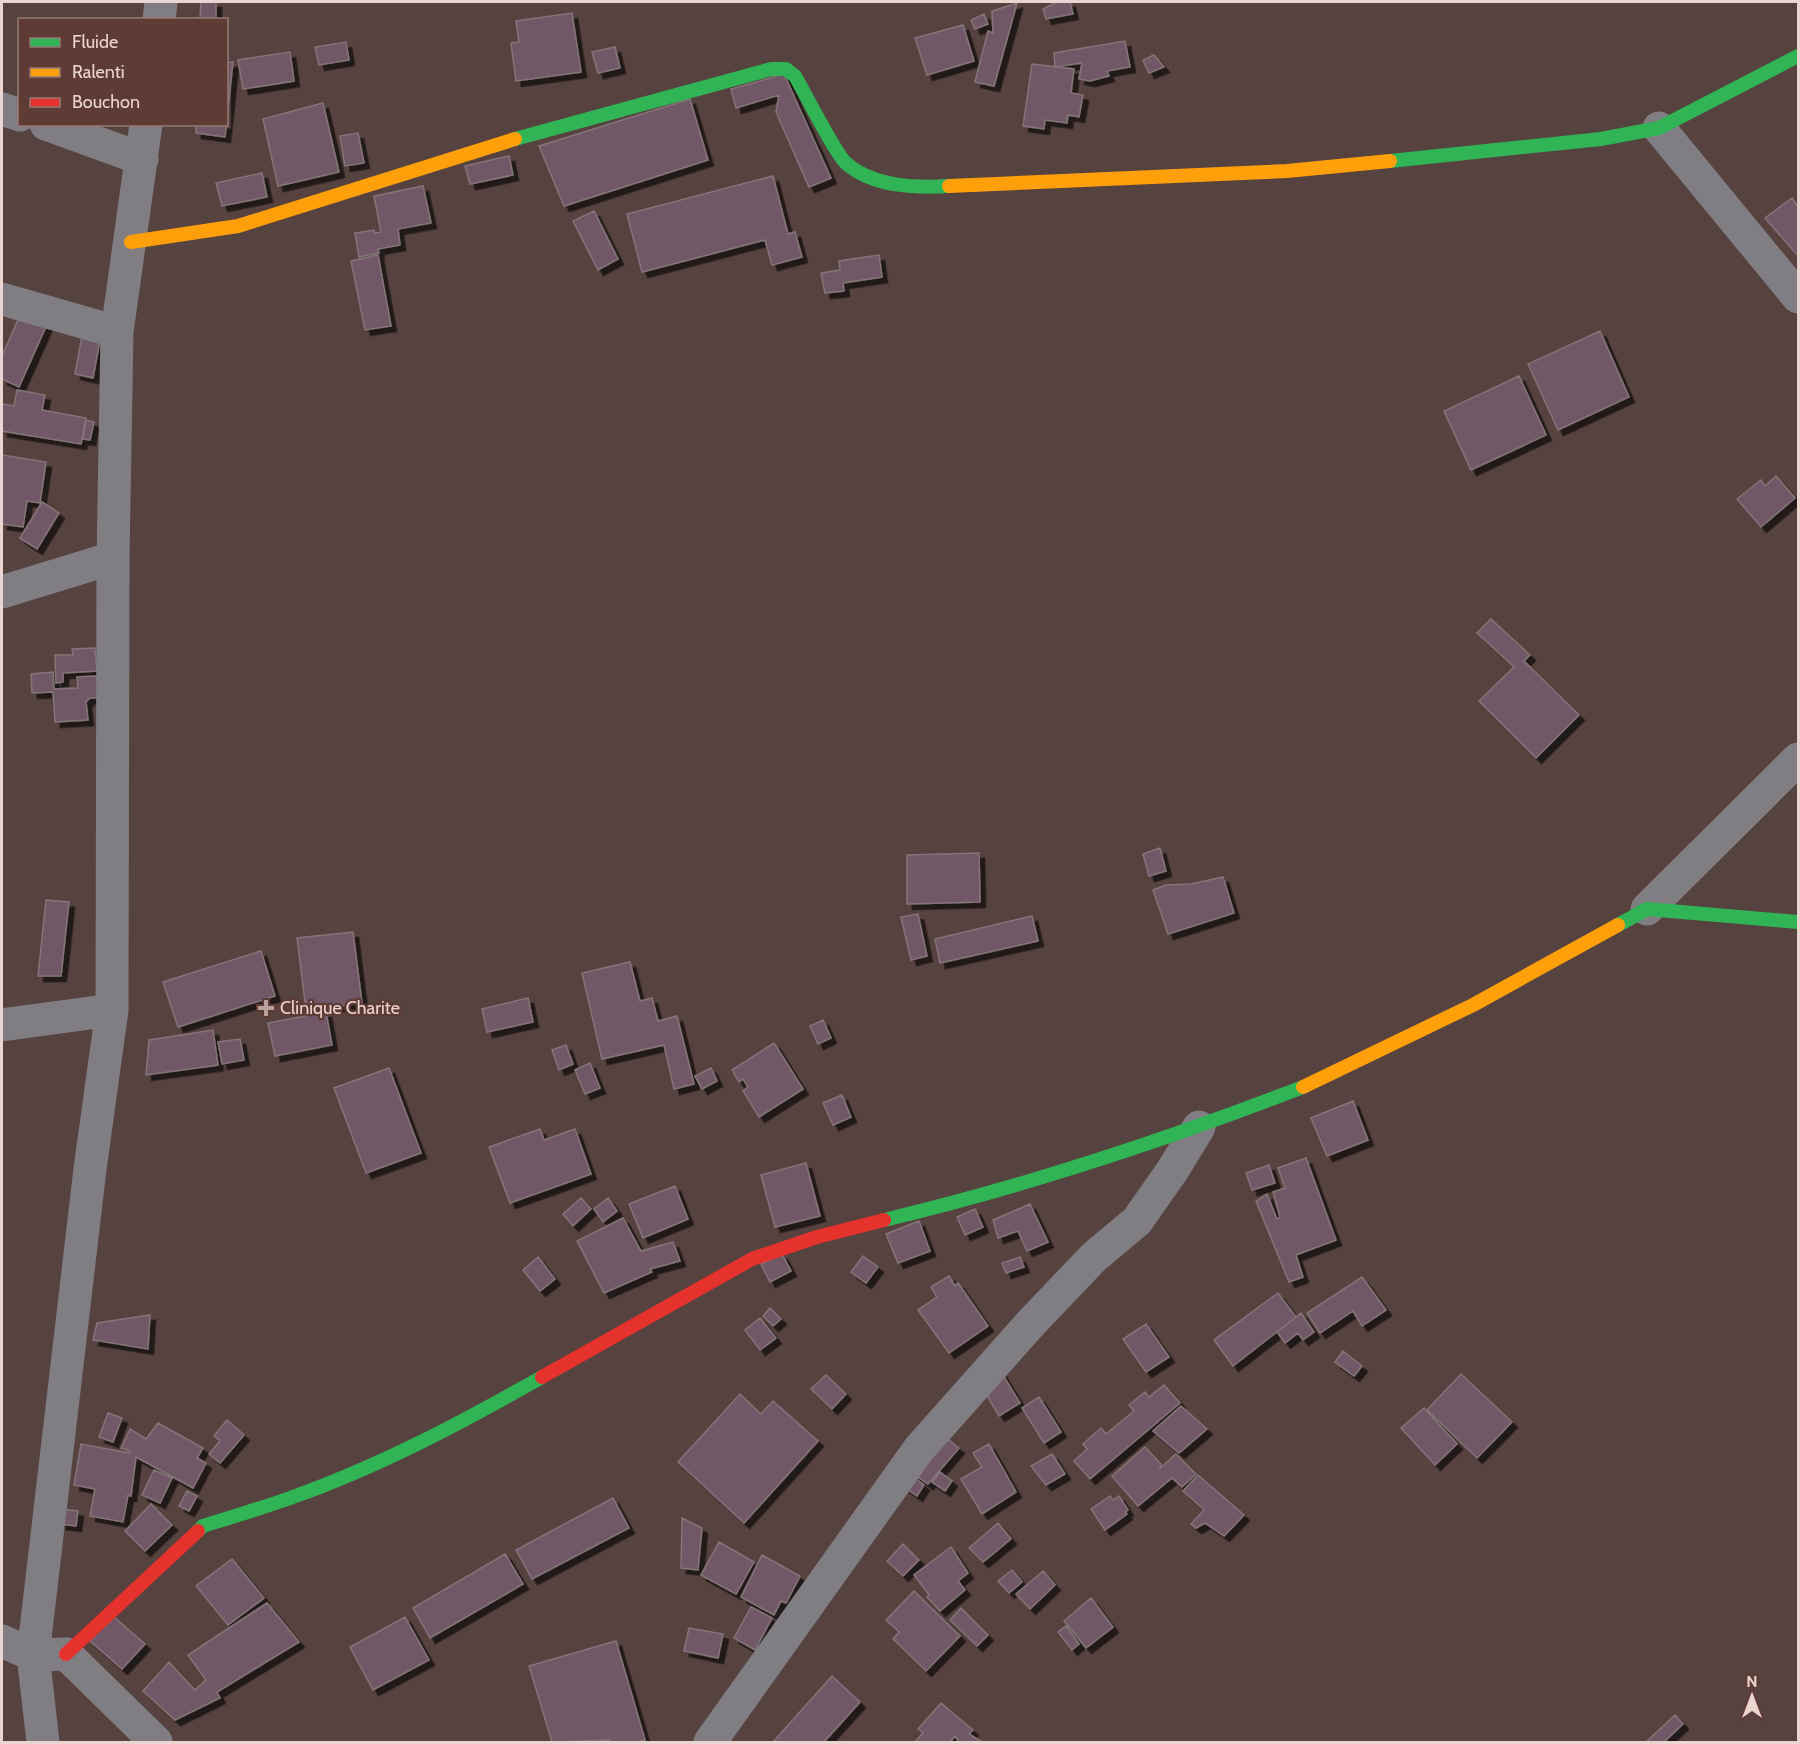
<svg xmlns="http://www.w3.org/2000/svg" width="1800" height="1744" font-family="Cabin,sans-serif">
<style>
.building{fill:#715866;stroke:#837578;stroke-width:1.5;filter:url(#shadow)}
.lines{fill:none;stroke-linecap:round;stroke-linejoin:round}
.street{stroke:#807e82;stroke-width:33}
.fast{stroke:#30b455;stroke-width:14}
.slow{stroke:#ff9f0a;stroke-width:14}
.jam{stroke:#e5322d;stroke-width:14}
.poi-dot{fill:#b7a29e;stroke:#5f3b36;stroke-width:2}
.labels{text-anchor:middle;stroke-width:4.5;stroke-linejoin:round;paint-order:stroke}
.poi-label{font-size:18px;fill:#ebd5d1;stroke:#5f3b36;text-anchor:start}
</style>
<defs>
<filter id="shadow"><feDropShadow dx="5.5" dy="5.5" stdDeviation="0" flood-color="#0009"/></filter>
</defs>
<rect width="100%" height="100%" fill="#56423f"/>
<path class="building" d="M201,2H216V20H200Z
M1057,2H1070L1073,14L1046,19L1043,9Z
M1017,3L994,86L975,82L988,31L993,33L992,11Z
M572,13L581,72L516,81L511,43L519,42L516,21Z
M984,14L988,24L975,29L971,20Z
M963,25L974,61L927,75L915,38Z
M1125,41L1130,67L1107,71L1109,76L1090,81L1079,79L1082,63L1055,67L1054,53Z
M346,42L349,60L319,65L315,47Z
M615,47L620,68L598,73L592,52Z
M290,52L294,81L243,89L238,60Z
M1154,55L1164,67L1149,73L1143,60Z
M233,62L225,137L196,133V124H226V63Z
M1032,64L1074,69L1071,93L1083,95L1079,117L1068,115L1067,123L1045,120L1044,129L1023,126Z
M784,74L831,178L809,187L776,112L779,95L736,108L731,89Z
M690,99L708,160L564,206L539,146Z
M323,103L339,172L278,186L263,119Z
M358,133L364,163L345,166L340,136Z
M509,156L513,175L470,184L465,166Z
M262,173L267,197L222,206L216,183Z
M773,176L788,234L795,232L802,257L772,265L765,240L642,272L627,214Z
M423,186L431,223L398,229L400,245L378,249L379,253L359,257L355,233L374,230L375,233L381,232L374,196Z
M1792,198L1798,207V256L1765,218Z
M594,211L618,259L598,270L573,221Z
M378,255L391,326L365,330L351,261Z
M879,255L882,277L843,283L844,291L825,293L821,273L840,270L839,261Z
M21,313L48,322L19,387L2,379V356Z
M1600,331L1629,397L1558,430L1528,364Z
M82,336L100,340L93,378L75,374Z
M1519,376L1546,435L1471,470L1444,411Z
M17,390L45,395L42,410L86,418L81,444L2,431V404L14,406Z
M86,420L94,422L90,440L83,439Z
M2,455L46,462L40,503L27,501L23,527L2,524Z
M1776,476L1795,498L1761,527L1737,499L1761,480L1765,486Z
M42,502L59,513L37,549L20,538Z
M1491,619L1530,655L1524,661L1579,715L1536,758L1479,701L1514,667L1477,633Z
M95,648L97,671L63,673V682L56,683L55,655H73L72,649Z
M53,672L54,689L78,688L77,677L98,676V698H90L86,702L88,720L55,722L53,692L32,693L31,674Z
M1160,848L1166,871L1149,876L1143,854Z
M979,853L980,902L907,904V855Z
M1223,877L1234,913L1168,934L1153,890L1166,885L1191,884Z
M46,900L69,902L61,976H38Z
M918,914L927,956L911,960L901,917Z
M1032,916L1038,941L940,963L935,939Z
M353,932L362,1003L306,1010L297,938Z
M261,951L275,996L178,1027L163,982Z
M630,962L640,1001L652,998L658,1021L677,1016L694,1084L674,1089L664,1045L602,1059L582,973Z
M528,998L533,1022L487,1032L482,1009Z
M326,1012L332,1045L275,1056L268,1023Z
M823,1020L831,1038L818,1044L810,1026Z
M213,1030L218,1065L146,1075L149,1040Z
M240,1039L244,1060L222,1064L218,1042Z
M774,1043L803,1089L759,1117L743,1091L748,1087L743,1079L739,1082L732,1070Z
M566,1045L573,1064L559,1070L552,1050Z
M590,1063L600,1088L585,1094L575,1070Z
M389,1068L421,1153L366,1173L334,1088Z
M711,1068L717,1081L702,1089L695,1076Z
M842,1095L851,1117L833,1125L823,1103Z
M1353,1101L1368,1140L1327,1156L1311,1118Z
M540,1129L544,1140L575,1129L591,1174L510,1203L489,1147Z
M1306,1158L1336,1240L1296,1255L1303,1277L1289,1282L1256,1201L1267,1194L1277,1219L1280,1217L1273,1192L1285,1188L1278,1168Z
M806,1163L820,1216L775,1227L761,1175Z
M1269,1165L1275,1183L1252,1190L1246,1173Z
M675,1186L688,1219L643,1238L629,1204Z
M581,1198L591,1209L573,1226L563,1214Z
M608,1198L617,1211L603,1222L594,1209Z
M1030,1204L1048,1242L1027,1251L1018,1231L998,1238L993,1220Z
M975,1209L983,1227L965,1235L957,1217Z
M623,1218L641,1251L673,1242L680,1261L650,1269L652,1272L604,1293L577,1241Z
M919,1221L930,1251L898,1263L886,1234Z
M782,1254L791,1271L770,1282L761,1264Z
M863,1256L878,1267L866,1283L851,1272Z
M538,1257L555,1279L540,1291L523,1270Z
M1020,1257L1024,1267L1006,1273L1002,1263Z
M949,1276L955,1286L958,1283L988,1326L949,1353L918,1310L937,1297L931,1287Z
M1362,1277L1386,1310L1362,1326L1353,1311L1320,1333L1307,1313Z
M1278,1293L1296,1317L1233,1366L1214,1340Z
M770,1308L781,1319L773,1326L763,1316Z
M1301,1313L1314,1332L1303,1340L1298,1333L1285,1343L1277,1332Z
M150,1315L148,1349L93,1340L97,1323Z
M760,1318L776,1338L760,1350L745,1330Z
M1146,1324L1169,1357L1146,1372L1123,1339Z
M1343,1351L1362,1366L1354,1376L1335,1362Z
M1001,1372L1020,1403L999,1416L980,1384Z
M1461,1374L1512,1422L1477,1458L1427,1410Z
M826,1375L846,1394L832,1409L811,1389Z
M1164,1385L1180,1403L1090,1479L1074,1461L1087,1449L1083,1444L1101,1428L1106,1434L1134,1411L1129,1405L1145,1392L1149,1397Z
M740,1394L761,1414L773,1401L818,1441L744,1523L678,1462Z
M1039,1397L1061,1432L1044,1443L1022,1408Z
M1181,1406L1207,1429L1179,1453L1153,1431Z
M1424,1408L1457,1444L1435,1465L1401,1428Z
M108,1413L122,1418L113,1442L99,1437Z
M227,1420L244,1435L220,1463L209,1454L220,1441L214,1436Z
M158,1423L203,1448L197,1458L206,1463L193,1488L136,1457L131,1496L128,1495L123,1522L90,1516L95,1489L74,1485L81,1444L130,1453V1451L121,1448L130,1429L146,1439Z
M940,1433L959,1448L928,1484L909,1471Z
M989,1444L1016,1492L982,1514L961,1479L982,1467L973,1453Z
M1145,1447L1161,1464L1160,1468L1176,1454L1196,1474L1182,1487L1172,1478L1138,1506L1112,1476Z
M1052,1454L1065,1474L1046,1485L1031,1466Z
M154,1470L172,1478L160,1503L142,1495Z
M940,1472L952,1481L945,1491L932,1482Z
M1198,1475L1244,1515L1224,1536L1205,1523L1196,1528L1191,1524L1204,1510L1183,1491Z
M912,1476L924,1485L917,1496L904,1487Z
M187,1491L197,1496L189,1511L179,1506Z
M1110,1496L1113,1500L1119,1496L1128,1510L1125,1512L1127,1514L1105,1530L1091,1509Z
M613,1498L629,1528L532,1579L516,1550Z
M151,1504L172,1525L145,1551L125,1531Z
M61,1509L78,1511L76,1526L60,1524Z
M682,1518L702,1528L698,1570L681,1568Z
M998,1523L1011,1539L983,1562L969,1548Z
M719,1542L754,1562L736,1594L701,1575Z
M903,1544L919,1560L903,1576L887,1561Z
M951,1547L968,1573L958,1581L965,1590L940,1611L927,1597L929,1595L914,1575Z
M505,1554L523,1584L430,1638L413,1608Z
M762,1555L800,1576L786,1603L781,1601L774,1615L741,1597Z
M232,1559L264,1598L228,1625L196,1586Z
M1012,1570L1022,1582L1009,1593L998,1581Z
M1043,1571L1055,1585L1030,1609L1016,1594Z
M914,1591L960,1636L926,1671L893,1639L899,1632L886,1620Z
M1091,1598L1113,1627L1086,1648L1064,1621Z
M267,1603L299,1642L217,1692L220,1698L175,1720L143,1691L169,1662L195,1690L206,1680L188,1655Z
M751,1607L772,1618L755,1650L734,1638Z
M961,1608L988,1635L977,1646L950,1620Z
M113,1616L145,1644L122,1669L90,1641Z
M405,1617L429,1660L373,1690L350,1647Z
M1066,1626L1079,1644L1072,1650L1058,1632Z
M689,1628L723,1634L718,1658L684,1651Z
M616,1641L645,1740L636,1742H610V1740L552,1742L529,1666Z
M832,1676L860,1702L824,1742H773Z
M941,1703L973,1730L969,1734L982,1742H959L955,1736L950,1742H915L923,1733L918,1729Z
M1675,1715L1683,1724L1664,1742H1646Z"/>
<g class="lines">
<path class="street" d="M159,20L161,2
M2,109L20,115
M46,124L142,159
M1659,128L1798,297
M2,299L117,332
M2,592L113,558
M1647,909L1798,759
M2,1025L112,1010
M2,1641L33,1655L66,1654L156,1742
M43,1742L33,1655L90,1169L112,1010L113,558L117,332L146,124
M710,1742L919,1449L1031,1323L1094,1257L1137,1221L1172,1171L1199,1127"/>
<path class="fast" d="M515,139L771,69H786L795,76C805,93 836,155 847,164C874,187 916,188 949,186
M1390,161L1601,139L1659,128L1798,56
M1618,925L1647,909L1798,922
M884,1220C1027,1186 1166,1140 1303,1087
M198,1531L203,1526C232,1517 262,1508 290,1498C378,1467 461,1423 542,1377"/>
<path class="slow" d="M949,186L1287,171L1390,161
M131,242L238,226L515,139
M1303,1087L1473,1005L1618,925"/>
<path class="jam" d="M542,1377L752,1259L817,1237L884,1220
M66,1654L198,1531"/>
</g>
<path class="poi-dot" d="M263 999h6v6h6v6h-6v6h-6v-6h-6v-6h6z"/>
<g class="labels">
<g class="poi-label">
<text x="280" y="1014">Clinique Charite</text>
</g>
</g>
<rect width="1800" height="1744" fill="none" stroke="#ebd5d1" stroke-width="6"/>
<rect x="18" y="18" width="210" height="108" fill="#5f3b36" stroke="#977974" stroke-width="1.5"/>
<rect x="30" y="38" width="30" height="9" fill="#30b455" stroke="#977974" stroke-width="1.5"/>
<text x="72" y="48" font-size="18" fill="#ebd5d1">Fluide</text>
<rect x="30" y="68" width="30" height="9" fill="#ff9f0a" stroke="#977974" stroke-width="1.5"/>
<text x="72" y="78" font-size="18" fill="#ebd5d1">Ralenti</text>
<rect x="30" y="98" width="30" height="9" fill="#e5322d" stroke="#977974" stroke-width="1.5"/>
<text x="72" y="108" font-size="18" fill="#ebd5d1">Bouchon</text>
<g transform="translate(1752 1696)" stroke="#5f3b36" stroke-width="4.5" paint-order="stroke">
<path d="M0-4.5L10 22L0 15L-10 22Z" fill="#ebd5d1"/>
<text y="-9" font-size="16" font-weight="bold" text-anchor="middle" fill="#ebd5d1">N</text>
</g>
</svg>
